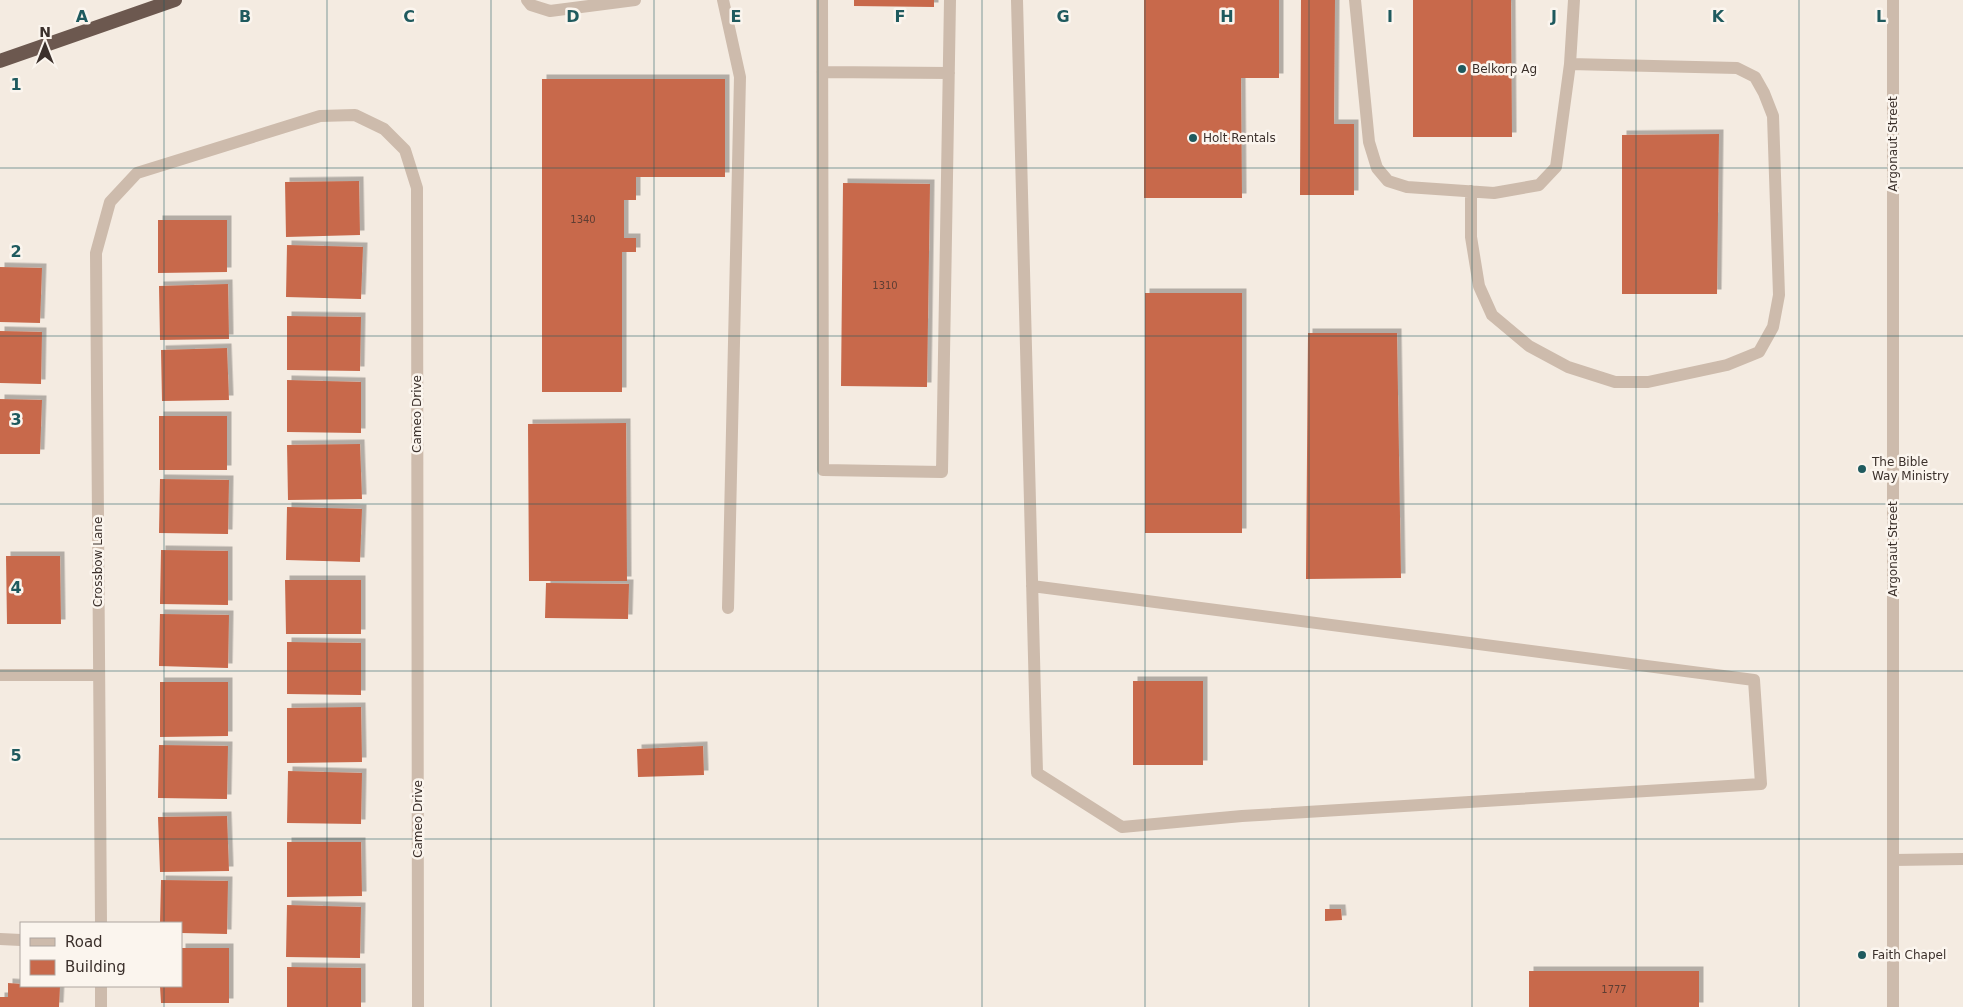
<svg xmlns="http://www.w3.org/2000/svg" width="1963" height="1007" font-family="'DejaVu Sans',sans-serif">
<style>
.building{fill:#c8694b;filter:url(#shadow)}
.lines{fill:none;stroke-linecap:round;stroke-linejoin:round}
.service{stroke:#cdbbac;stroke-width:12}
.minor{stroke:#cdbbac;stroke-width:12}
.trunk{stroke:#6c584f;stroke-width:14}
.grid{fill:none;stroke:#1f5a5e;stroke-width:1;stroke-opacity:0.55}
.poi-dot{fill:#1f5a5e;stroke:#fbf5ee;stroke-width:2}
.labels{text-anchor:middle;stroke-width:5;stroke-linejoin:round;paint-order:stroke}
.number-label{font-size:10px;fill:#5e3e33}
.poi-label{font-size:12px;fill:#3b302b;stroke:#fbf5ee;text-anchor:start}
.street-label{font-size:12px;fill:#3b302b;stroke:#fbf5ee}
.grid-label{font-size:16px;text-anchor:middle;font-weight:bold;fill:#1f5a5e;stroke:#fbf5ee;stroke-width:5;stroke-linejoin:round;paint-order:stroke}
</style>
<defs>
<filter id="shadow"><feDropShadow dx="4.5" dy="-4.5" stdDeviation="0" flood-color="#0004"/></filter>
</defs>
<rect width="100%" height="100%" fill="#f4ebe1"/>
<path class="building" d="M854,0H934V7L854,6Z
M1144,0H1279V78H1241L1242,198H1144Z
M1301,0H1335L1334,124H1354V195H1300Z
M1413,0H1511L1512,137H1413Z
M542,79H725V177H636V200H624V238H636V252H622V392H542Z
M1719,134L1717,294H1622V135Z
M359,181L360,235L286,237L285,182Z
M843,183L930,184L927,387L841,386Z
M158,220H227V272L158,273Z
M287,245L363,247L361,299L286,297Z
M0,267L42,268L40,323L0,322Z
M228,284L229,339L160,340L159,286Z
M1145,293H1242V533H1145Z
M287,316L361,317L360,371L287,370Z
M0,331L42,332L41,384L0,383Z
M1308,333H1397L1401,578L1306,579Z
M227,348L229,400L162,401L161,350Z
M287,380L361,382V433L287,432Z
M0,399L42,400L40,454H0Z
M159,416H227V470H159Z
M626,423L627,581H529L528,424Z
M360,444L362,499L288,500L287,445Z
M160,479L229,480L228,534L159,533Z
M287,507L362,509L360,562L286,560Z
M161,550L228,551V605L160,604Z
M6,556H60L61,624H7Z
M285,580H361V634H286Z
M546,583L629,584L628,619L545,618Z
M160,614L229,615L228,668L159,666Z
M287,642L361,643V695L287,694Z
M1133,681H1203V765H1133Z
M160,682H228V736L160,737Z
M361,707L362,762L287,763V708Z
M159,745L228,746L227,799L158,798Z
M703,746L704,775L638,777L637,749Z
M288,771L362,773L361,824L287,823Z
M227,816L229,871L160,872L158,817Z
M287,842H361L362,896L287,897Z
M161,880L228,881L227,934L181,933V923H160Z
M287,905L361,907L360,958L286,957Z
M1325,909H1341L1342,920L1325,921Z
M181,948H229V1003H161L160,986H181Z
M287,967L361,968V1007H287Z
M1529,971H1699V1007H1529Z
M8,983L21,984V986H60L59,1007H0V997H8Z"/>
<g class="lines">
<path class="service" d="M527,0L531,5L550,11L635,0
M723,0L740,77L728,608
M822,0L823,470L942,472L950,0
M1017,0L1037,773L1122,827L1242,816L1761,784L1754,680L1032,586
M1355,0L1369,142L1377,168L1388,181L1407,187L1494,193L1539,185L1556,167L1570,64L1574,0
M822,72L949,73
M1471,191V237L1479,286L1492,315L1529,346L1568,367L1615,382H1648L1727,365L1759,352L1773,327L1779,295L1773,116L1764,93L1755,77L1737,68L1570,64
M1893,860L1963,859"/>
<path class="minor" d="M1893,0V1007
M0,675H99
M101,923L96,253L110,202L137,173L320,116L355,115L384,129L405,150L417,188L418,1007
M0,939L21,940
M101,986V1007"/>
<path class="trunk" d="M0,61L175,0"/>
</g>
<path class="grid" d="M164,0V923M327,0V1007M491,0V1007M654,0V1007M818,0V1007M982,0V1007M1145,0V1007M1309,0V1007M1472,0V1007M1636,0V1007M1799,0V1007M0,168H1963M0,336H1963M0,504H1963M0,671H1963M0,839H1963M164,986V1007"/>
<g class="poi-dot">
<circle cx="1462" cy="69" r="5"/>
<circle cx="1193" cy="138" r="5"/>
<circle cx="1862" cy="469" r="5"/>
<circle cx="1862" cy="955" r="5"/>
</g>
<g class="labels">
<g class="number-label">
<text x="583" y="223">1340</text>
<text x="885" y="289">1310</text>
<text x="1614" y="993">1777</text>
</g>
<g class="poi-label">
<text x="1472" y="73">Belkorp Ag</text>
<text x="1203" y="142">Holt Rentals</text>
<text x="1872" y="466">The Bible<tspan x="1872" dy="14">Way Ministry</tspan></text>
<text x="1872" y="959">Faith Chapel</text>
</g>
<g class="street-label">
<text transform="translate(1893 144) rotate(-90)" y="4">Argonaut Street</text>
<text transform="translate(417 414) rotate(-90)" y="4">Cameo Drive</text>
<text transform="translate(1893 549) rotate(-90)" y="4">Argonaut Street</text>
<text transform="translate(98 562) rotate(-90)" y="4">Crossbow Lane</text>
<text transform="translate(418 819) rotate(-90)" y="4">Cameo Drive</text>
</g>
</g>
<g class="grid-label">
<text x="82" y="22">A</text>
<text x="245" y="22">B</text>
<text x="409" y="22">C</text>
<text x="573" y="22">D</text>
<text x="736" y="22">E</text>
<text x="900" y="22">F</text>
<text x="1063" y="22">G</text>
<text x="1227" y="22">H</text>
<text x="1390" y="22">I</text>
<text x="1554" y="22">J</text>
<text x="1718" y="22">K</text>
<text x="1881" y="22">L</text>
<text x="16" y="90">1</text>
<text x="16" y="257">2</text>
<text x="16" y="425">3</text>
<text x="16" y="593">4</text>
<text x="16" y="761">5</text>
</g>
<rect x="20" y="922" width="162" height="65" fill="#fbf5ee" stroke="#aea6a0"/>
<rect x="30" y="938" width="25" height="8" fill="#cdbbac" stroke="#aea6a0"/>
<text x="65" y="947" font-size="15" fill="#3b302b">Road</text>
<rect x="30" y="960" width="25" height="15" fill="#c8694b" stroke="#aea6a0"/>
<text x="65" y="972" font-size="15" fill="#3b302b">Building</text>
<g transform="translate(45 45)" stroke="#fbf5ee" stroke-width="4" paint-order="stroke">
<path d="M0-4L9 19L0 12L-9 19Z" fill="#3b302b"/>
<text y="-8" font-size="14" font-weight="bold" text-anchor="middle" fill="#3b302b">N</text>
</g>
</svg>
